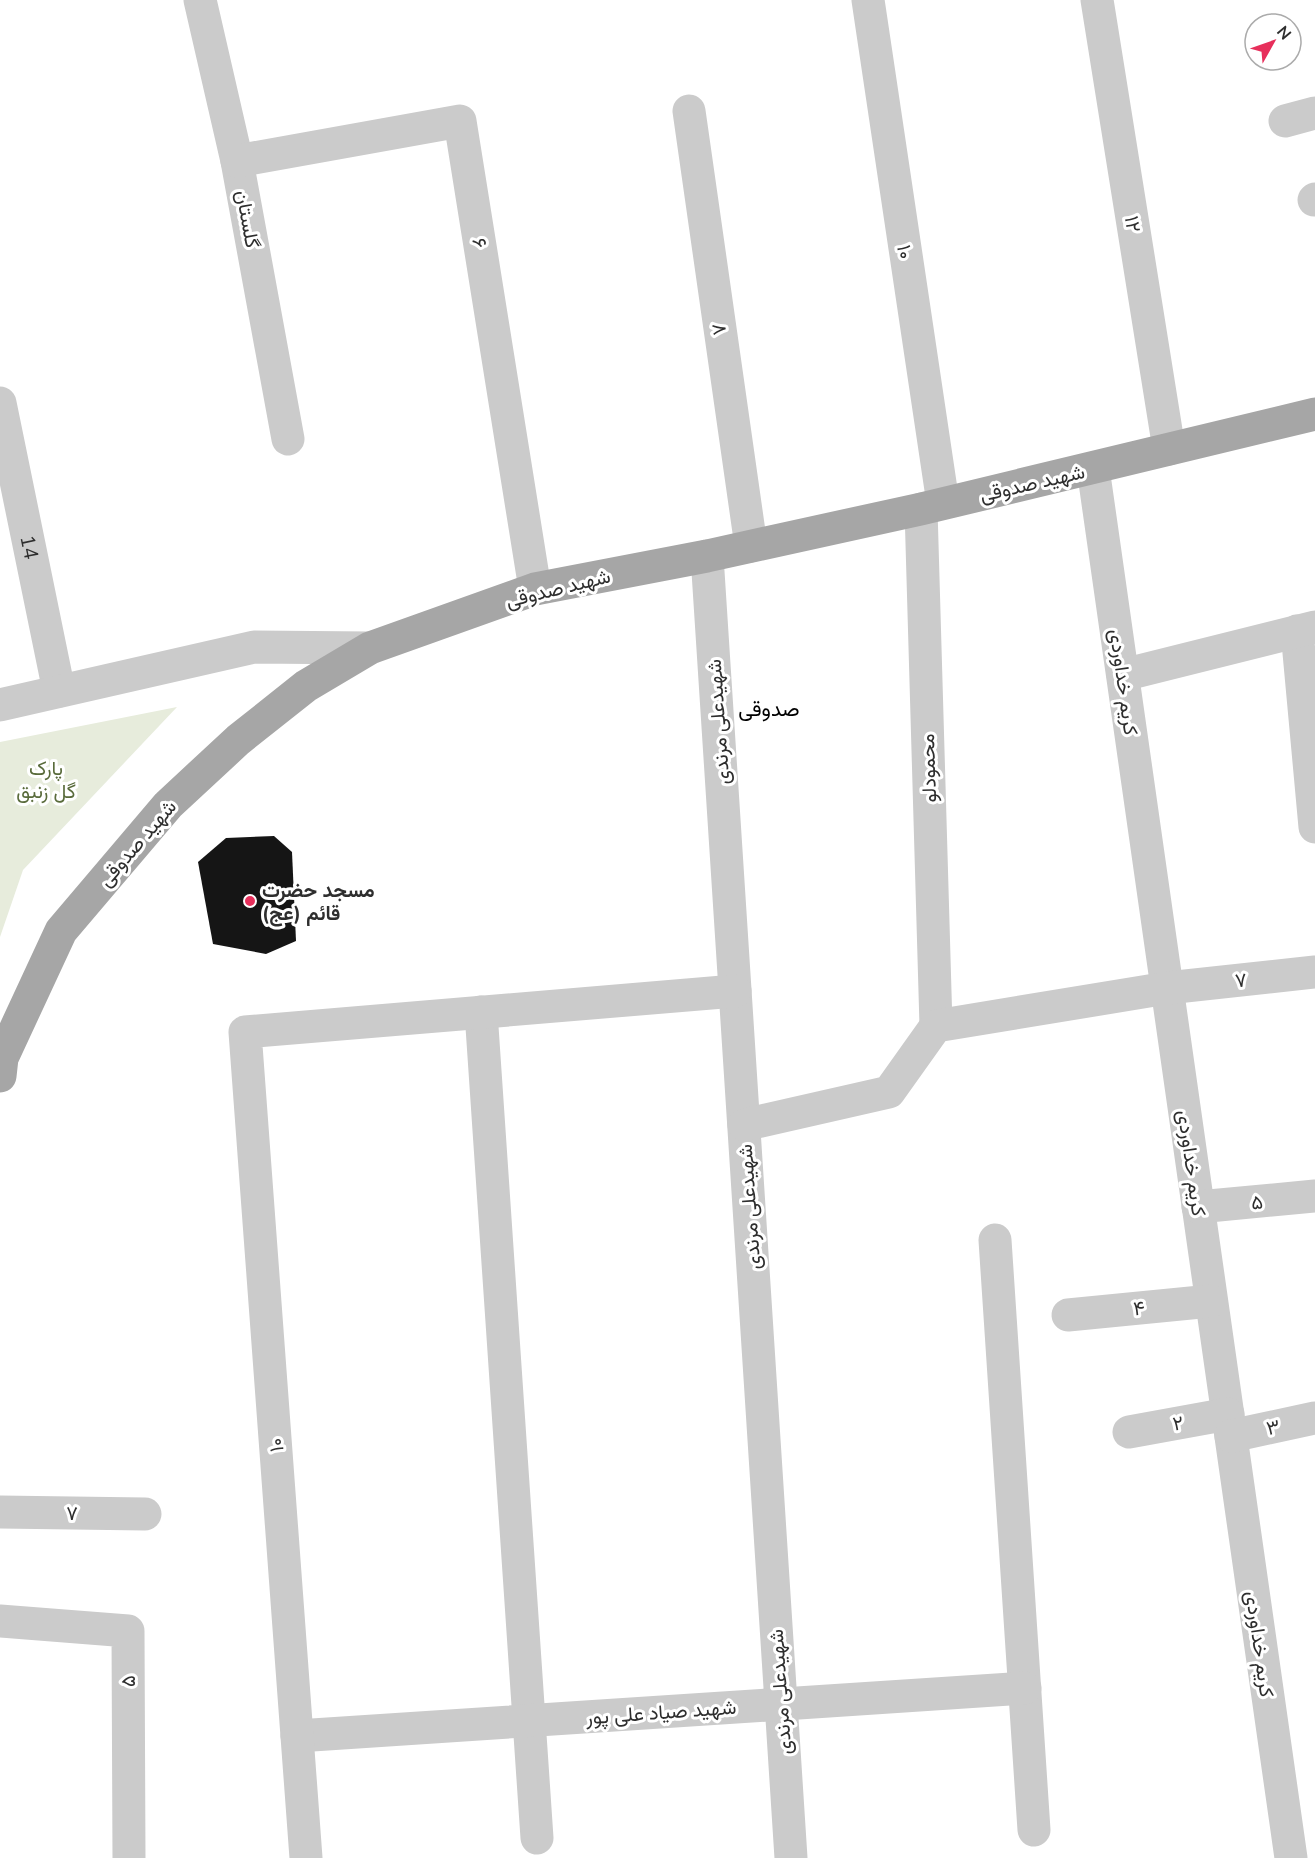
<svg xmlns="http://www.w3.org/2000/svg" width="1315" height="1858" font-family="'Nunito Sans',Vazirmatn,sans-serif">
<style>
.green{fill:#e7ecdc}
.building{fill:#151515}
.lines{fill:none;stroke-linecap:round;stroke-linejoin:round}
.minor{stroke:#cbcbcb;stroke-width:33}
.major{stroke:#a6a6a6;stroke-width:33}
.poi-dot{fill:#e72f5b;stroke:#fff;stroke-width:2}
.labels{text-anchor:middle;stroke-width:6;stroke-linejoin:round;paint-order:stroke}
.street-label{font-size:20px;fill:#2e2e2e;stroke:#fff}
.park-label{font-size:20px;fill:#596b3b;stroke:#fff}
.poi-label{font-size:20px;font-weight:bold;fill:#2e2e2e;stroke:#fff;text-anchor:start}
.neighbourhood-label{font-size:21px;fill:#000;stroke:#fff}
</style>
<rect width="100%" height="100%" fill="#fff"/>
<path class="green" d="M177,707L23,870L0,937V742Z"/>
<path class="building" d="M274,836L292,852L296,941L266,954L213,944L198,862L226,838Z"/>
<g class="lines">
<g class="minor">
<path d="M200,0L237,161L288,439"/>
<path d="M868,0L943,503"/>
<path d="M1097,0L1169,449"/>
<path d="M689,111L751,546"/>
<path d="M1285,121L1315,113"/>
<path d="M237,161L460,121L535,589"/>
<path d="M1314,200L1315,199"/>
<path id="s1" d="M0,403L59,691"/>
<path d="M1093,468L1291,1858"/>
<path d="M921,509L936,1026"/>
<path d="M707,556L791,1858"/>
<path d="M1297,631L1315,827"/>
<path d="M1123,675L1315,627"/>
<path d="M0,705L254,647L370,648"/>
<path d="M481,1012L537,1838"/>
<path d="M744,1125L889,1092L936,1026L1167,988L1315,972"/>
<path d="M1198,1207L1315,1196"/>
<path d="M995,1240L1034,1830"/>
<path d="M1068,1315L1211,1301"/>
<path d="M1129,1432L1228,1414"/>
<path d="M1231,1436L1315,1418"/>
<path d="M0,1512L145,1514"/>
<path d="M0,1621L128,1631L129,1858"/>
<path d="M297,1736L1025,1688"/>
<path d="M306,1858L245,1032L735,991"/>
</g>
<path class="major" d="M0,1076L2,1058L61,931L168,805L238,740L306,686L370,648L535,589L707,556L921,509L1315,414"/>
</g>
<circle class="poi-dot" cx="250" cy="901" r="6"/>
<g class="labels">
<g class="street-label">
<text transform="translate(248 219) rotate(80)" y="7">گلستان</text>
<text transform="translate(1133 224) rotate(81)" y="7">۱۲</text>
<text transform="translate(480 243) rotate(81)" y="7">۶</text>
<text transform="translate(905 252) rotate(81)" y="7">۱۰</text>
<text transform="translate(720 329) rotate(82)" y="7">۸</text>
<text transform="translate(1032 483) rotate(-13)" y="7">شهید صدوقی</text>
<text dy="7" stroke="none"><textPath href="#s1" startOffset="147">14</textPath></text>
<text transform="translate(558 588) rotate(-14)" y="7">شهید صدوقی</text>
<text transform="translate(1124 682) rotate(82)" y="7">کریم خداوردی</text>
<text transform="translate(718 722) rotate(-94)" y="7">شهیدعلی مرندی</text>
<text transform="translate(928 768) rotate(-92)" y="7">محمودلو</text>
<text transform="translate(137 843) rotate(-49)" y="7">شهید صدوقی</text>
<text transform="translate(1241 980) rotate(-6)" y="7">۷</text>
<text transform="translate(1192 1163) rotate(82)" y="7">کریم خداوردی</text>
<text transform="translate(1257 1202) rotate(-5)" y="7">۵</text>
<text transform="translate(749 1207) rotate(-94)" y="7">شهیدعلی مرندی</text>
<text transform="translate(1139 1308) rotate(-6)" y="7">۴</text>
<text transform="translate(1178 1423) rotate(-10)" y="7">۲</text>
<text transform="translate(1273 1427) rotate(-12)" y="7">۳</text>
<text transform="translate(276 1445) rotate(-94)" y="7">۱۰</text>
<text transform="translate(72 1513) rotate(1)" y="7">۷</text>
<text transform="translate(1260 1644) rotate(82)" y="7">کریم خداوردی</text>
<text transform="translate(128 1681) rotate(-90)" y="7">۵</text>
<text transform="translate(780 1692) rotate(-94)" y="7">شهیدعلی مرندی</text>
<text transform="translate(661 1712) rotate(-4)" y="7">شهید صیاد علی پور</text>
</g>
<g class="park-label">
<text x="46" y="775">پارک<tspan x="46" dy="23">گل زنبق</tspan></text>
</g>
<g class="poi-label">
<text x="262" y="897">مسجد حضرت<tspan x="262" dy="23">قائم (عج)</tspan></text>
</g>
<g class="neighbourhood-label">
<text x="769" y="716">صدوقی</text>
</g>
</g>
<g transform="translate(1273 42) rotate(50)"><circle r="28" fill="#ffffff" stroke="#ababab" stroke-width="1.5"/>
<path d="M0-4.5L10 22L0 15L-10 22Z" fill="#e72f5b"/>
<text y="-9" font-size="16" font-weight="bold" text-anchor="middle" fill="#2e2e2e">N</text>
</g>
</svg>
